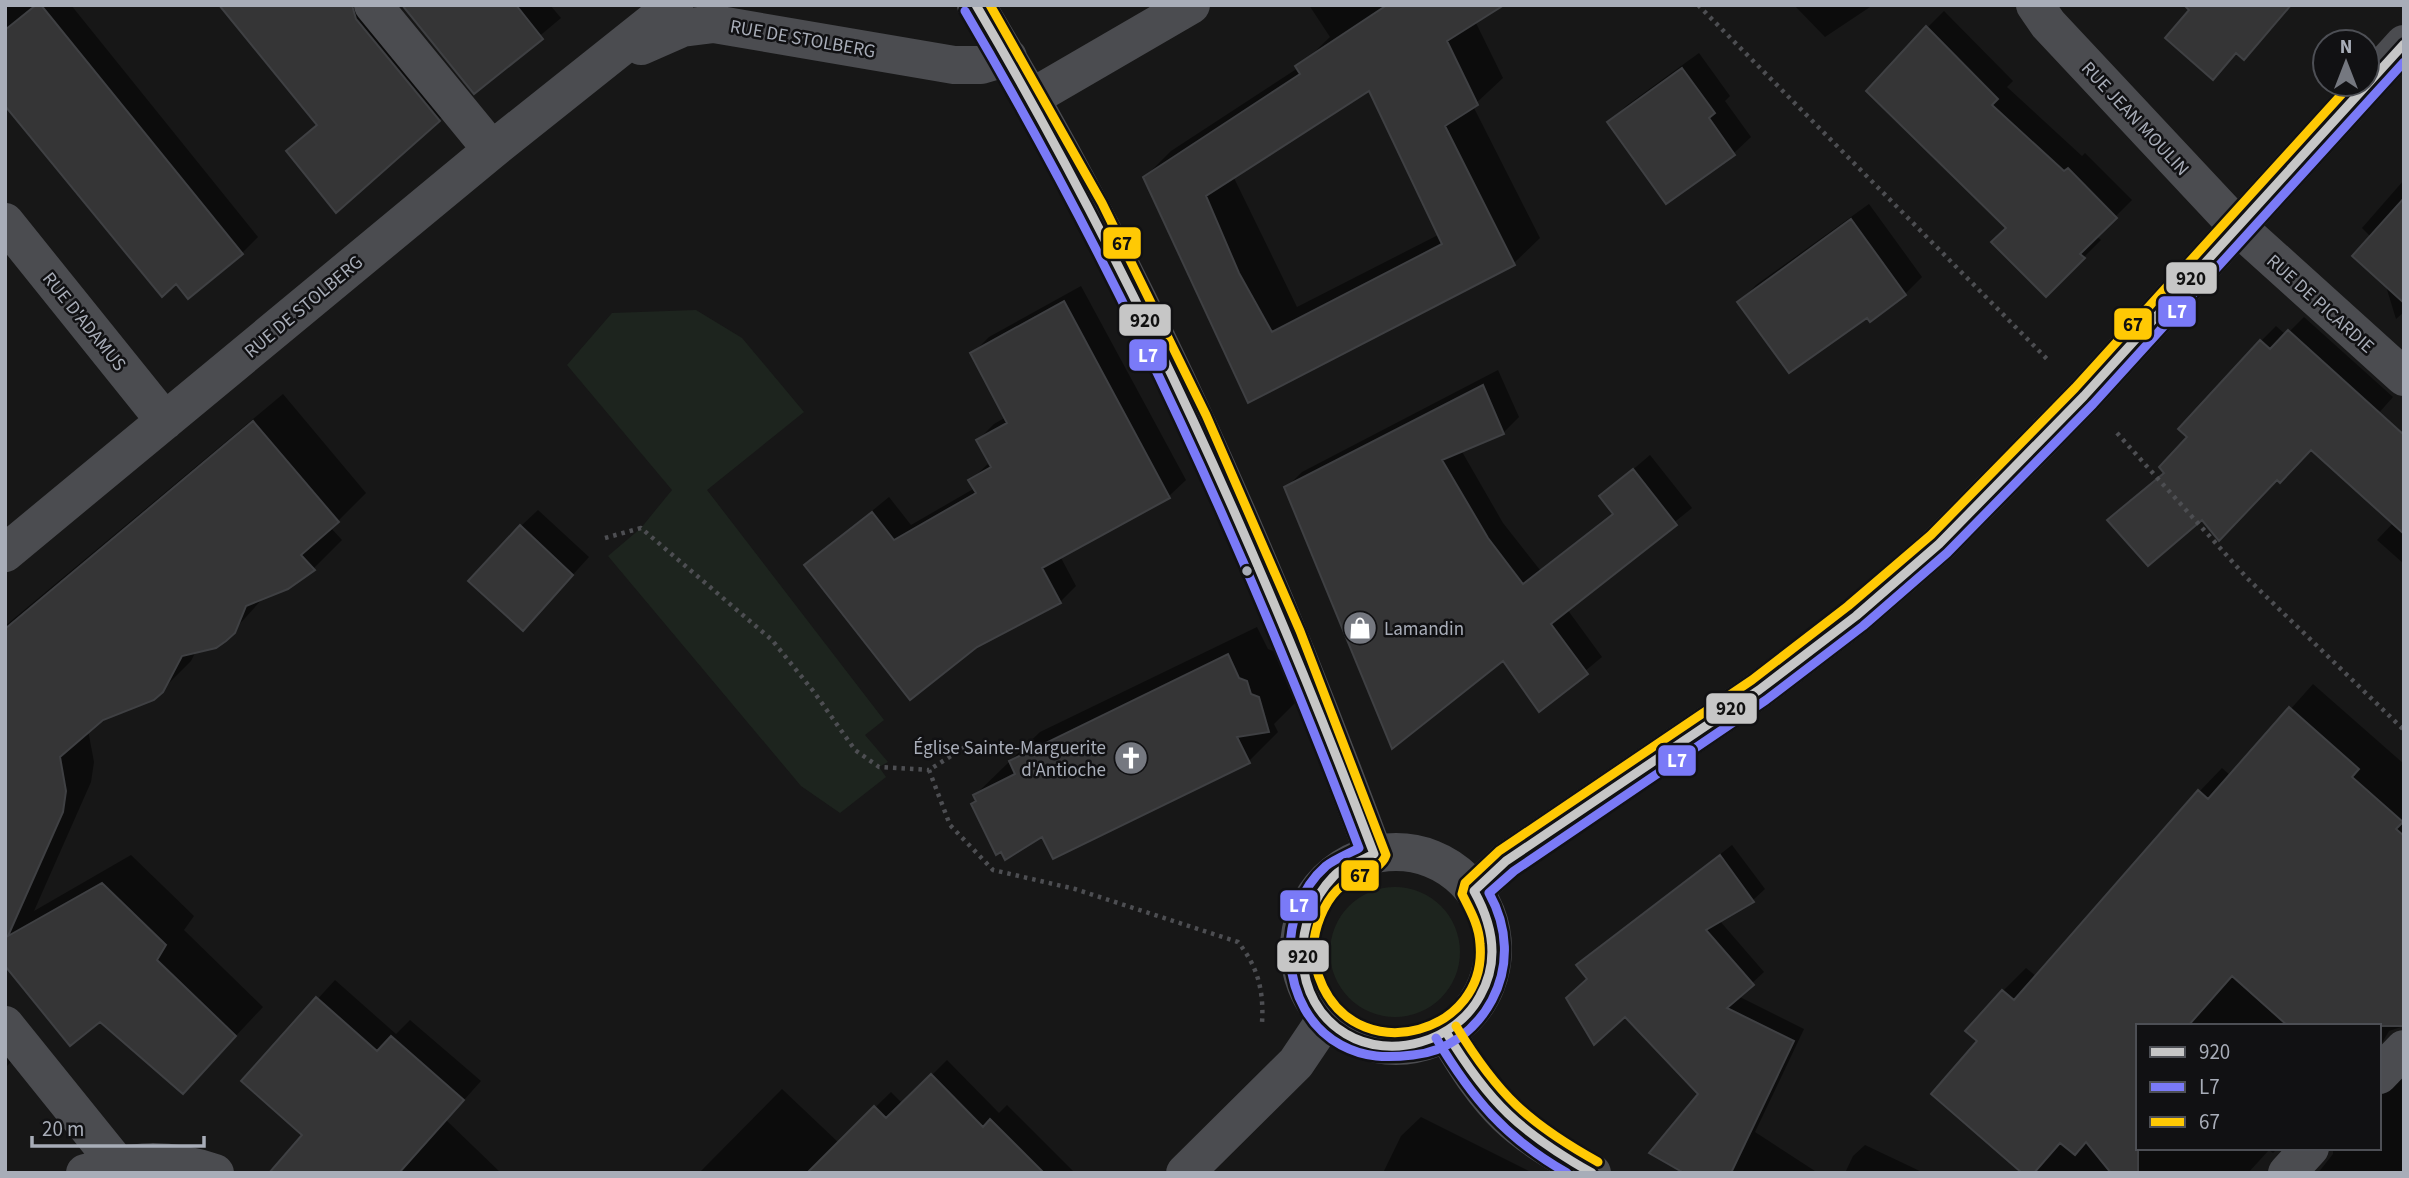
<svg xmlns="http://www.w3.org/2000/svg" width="2409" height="1178" font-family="'Source Sans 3',sans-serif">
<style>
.green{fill:#1d241e}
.shadow{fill:#0007;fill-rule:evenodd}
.building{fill:#353536;stroke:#3f4043;stroke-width:2;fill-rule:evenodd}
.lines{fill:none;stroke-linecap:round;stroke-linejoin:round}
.path{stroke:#4d4e52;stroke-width:4.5;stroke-dasharray:3.5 5;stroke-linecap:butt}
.minor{stroke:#4b4c50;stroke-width:38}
.bus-1-casing{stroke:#111113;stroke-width:14}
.bus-2-casing{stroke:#111113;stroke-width:14}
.bus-3-casing{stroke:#111113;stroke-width:14}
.bus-1{stroke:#c6c6c6;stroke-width:9}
.bus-2{stroke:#7a7af7;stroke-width:9}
.bus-3{stroke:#ffc904;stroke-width:9}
.bus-dot{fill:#a8adb8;stroke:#111113;stroke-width:2.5}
.labels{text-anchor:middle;stroke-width:5;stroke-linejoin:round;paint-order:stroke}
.street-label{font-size:19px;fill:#a8adb8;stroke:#111113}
.poi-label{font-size:19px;fill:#a8adb8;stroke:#111113;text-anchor:start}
.line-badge{stroke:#111113;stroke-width:2.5}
.badge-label{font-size:19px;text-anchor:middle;font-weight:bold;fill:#fff}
.pale-badge-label{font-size:19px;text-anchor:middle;font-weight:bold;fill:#111}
</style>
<rect width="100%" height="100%" fill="#171717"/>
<path class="green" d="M696,310L742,338L804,412L707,490L884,720L865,735L888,762L879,767L886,777L840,813L801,786L608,556L641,528L672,490L567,365L612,313Z
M1330 952a65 65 0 1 1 130 0a65 65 0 1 1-130 0Z"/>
<path class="shadow" d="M5,5H71L258,237L242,253L5,101Z
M222,5H380L458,100L439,120L288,151L318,123Z
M404,5H550L561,18L474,91Z
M1309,5H1493L1475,21L1503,78L1473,106L1540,238L1514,263L1249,400L1145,177L1171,151L1298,68L1330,37ZM1370,88L1440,234L1297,307L1233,176Z
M1794,5H1873L1825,37Z
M1944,11L2013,81L2007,87L2082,156L2085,153L2132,200L2096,236L2101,240L2046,295L2008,227L1927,28Z
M1699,53L1730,96L1725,101L1751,137L1734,153L1666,202L1609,123L1626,106Z
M2404,180V312L2396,319L2371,237L2362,228Z
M1869,204L1922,277L1905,294L1867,316L1740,302L1756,285Z
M1081,286L1186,480L1169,496L1060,556L1076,586L1060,602L806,565L889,497L911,525L975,488L971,480L990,462L978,440L994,424L1006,417L972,354L989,337ZM1039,559L1060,599H1056L1036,561Z
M2304,317L2393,397L2377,415L2404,438V564L2377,540L2394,522L2312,448L2277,478L2202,518L2110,520L2165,472L2261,341L2276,326L2286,335Z
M1498,370L1519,417L1503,433L1461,450L1503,523L1540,570L1614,512L1602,496L1650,455L1692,508L1567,609L1602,657L1539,709L1503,658L1286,488L1302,472Z
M283,394L366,493L331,528L342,540L314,568L288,587L265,596L225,640L196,651L191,661L153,699L102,718L88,730L94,762L91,782L34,911L131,855L194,916L184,930L263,1007L183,1092L100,1019L5,963V626Z
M538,510L589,557L539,612L521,526Z
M1257,627L1268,649L1275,652L1280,665L1288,668L1297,701L1274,724L1278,732L1249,761L1042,834L973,804L978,799L975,795L1040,732Z
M2313,684L2404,764V1026L2389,1031L2380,1046L2381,1056L2404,1073V1173H2318L2333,1154V1148H2379V1026H2138V1148H2278L2273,1153L2269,1150L2248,1173H2024L1979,1041L2003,991L2026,968L2037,977L2199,792L2222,768L2231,776Z
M1732,845L1765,889L1753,900L1719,920L1764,972L1738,996L1804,1029L1755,1132L1818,1173H1688L1700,1094L1578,965Z
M335,980L396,1034L410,1020L481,1081L446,1120L501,1173H291L304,1135L243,1081Z
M5,1043L16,1057L5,1068Z
M947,1060L999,1113L1007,1105L1075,1173H699L782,1089L839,1143L891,1092L903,1104Z
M1421,1117L1533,1173H1383L1401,1136Z
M1865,1145L1924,1173H1845L1853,1156Z"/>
<path class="building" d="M36,5H41L243,254L188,299L176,284L162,297L5,106V30Z
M219,5H352L356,19L440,121L336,213L286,151L317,125Z
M402,5H516L543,39L474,94Z
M1387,5H1504L1447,41L1478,105L1445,126L1515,265L1248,403L1143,177L1300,74L1295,66ZM1369,91L1442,244L1272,332L1239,273L1206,196Z
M2184,5H2291L2244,60L2236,53L2213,80L2165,38L2189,10Z
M1926,26L1998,99L1992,105L2064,171L2068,168L2117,218L2080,254L2085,258L2046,297L1991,242L2006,228L1866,91Z
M1682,68L1715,113L1709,118L1735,155L1666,204L1607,122Z
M2404,198V303L2352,256Z
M1851,219L1906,295L1870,322L1867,318L1789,373L1737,302Z
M1064,301L1170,498L1042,568L1061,603L977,647L910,700L804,565L872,512L894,540L976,493L968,480L991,467L976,440L1007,423L970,353Z
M2288,330L2404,435V534L2311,450L2280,483L2277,480L2219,541L2202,520L2148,566L2107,520L2164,473L2159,467L2187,437L2178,429L2260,340L2270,349Z
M1483,385L1504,434L1442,460L1488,538L1523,584L1613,514L1599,496L1633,469L1677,525L1551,624L1588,674L1539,712L1503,661L1392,749L1284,487Z
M253,421L339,522L301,555L315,570L288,589L246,606L235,633L226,641L216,648L182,656L163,692L154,700L103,720L60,757L66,791L63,812L8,936L102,883L166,945L157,960L236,1036L183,1094L100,1022L70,1046L5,966V629Z
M520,525L573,575L523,631L468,581Z
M1228,654L1239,678L1247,681L1251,694L1259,697L1269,732L1237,737L1250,763L1053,859L1042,837L1005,860L1001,852L996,855L971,804L976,801L973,795L1015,774L1009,761Z
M2289,707L2359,769L2352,777L2403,822L2396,829L2404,836V1026H2288L2232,976L2188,1026H2138V1173H2111L2086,1142L2075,1155L2060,1143L2034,1173H2022L1931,1094L1977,1041L1965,1031L2002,990L2014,1000L2198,790L2208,799Z
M1720,855L1754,902L1706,930L1754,985L1727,1008L1794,1041L1731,1173H1684L1649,1153L1698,1094L1625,1017L1594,1045L1566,998L1587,979L1576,965Z
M316,997L377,1051L391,1036L464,1100L399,1173H269L302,1135L241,1081Z
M931,1074L983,1127L990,1119L1044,1173H807L874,1106L886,1118Z"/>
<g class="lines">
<path class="path" d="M1698,5L2049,361
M2117,433L2247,578L2404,730
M605,538L641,528L772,640L814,692L855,750L879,767L929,770
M965,747L929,770L950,825L993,870L1075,889L1238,942C1258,967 1264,991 1262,1023"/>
<path class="minor" d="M373,5L492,150
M976,5C1138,271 1266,563 1374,854
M2035,5L2048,24L2239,228L2404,377
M641,46L682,28L714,24L954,65H981L1008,57
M1031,98L1191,5
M5,222L165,421
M5,553L492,150L674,5
M1299 949a97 97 0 1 1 194 0a97 97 0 1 1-194 0Z
M1474,891L1506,861L1759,690L1856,616L1939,544L2084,396L2404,44
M5,1025L117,1164
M1446,1032C1492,1110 1512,1129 1592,1173
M2379,1075L2404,1049
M85,1173C133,1160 167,1157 215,1173
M1185,1173L1296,1063L1327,1017
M2287,1173L2310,1148"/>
<g class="bus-1-casing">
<path id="bus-1" d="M976,5C1138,281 1261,556 1374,854C1361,861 1342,867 1333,877C1291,920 1290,1001 1346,1034C1391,1061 1456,1041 1480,996C1500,961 1493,925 1474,891
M1474,891L1506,861L1759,690L1856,616L1939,544L2084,396L2404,44
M1446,1032C1489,1103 1520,1132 1592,1173"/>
</g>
<g class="bus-2-casing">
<path id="bus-2" d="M965,11C1124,281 1248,556 1359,848C1348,854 1335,859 1326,866C1274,911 1278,1011 1341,1045C1365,1058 1387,1058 1413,1055C1447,1052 1476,1030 1492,1000C1510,966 1508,927 1489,893L1514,871L1766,700L1863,626L1947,553L2093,404L2404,62
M1436,1038C1472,1098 1505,1138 1567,1173"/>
</g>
<g class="bus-3-casing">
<path id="bus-3" d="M990,5L1102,203L1206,415L1300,631L1386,855C1380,872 1356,874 1343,885C1327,897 1317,920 1314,940C1312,956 1317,974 1323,987C1362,1068 1488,1033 1480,944C1479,925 1470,910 1462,894L1465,883L1499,851L1752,680L1848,606L1931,535L2075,388L2351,84
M1456,1026C1498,1095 1528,1123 1598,1162"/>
</g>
<use href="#bus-1" class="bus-1"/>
<use href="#bus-2" class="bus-2"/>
<use href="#bus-3" class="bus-3"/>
</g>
<defs>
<g id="shop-disc" transform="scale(1.75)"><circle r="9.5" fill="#757880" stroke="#111113"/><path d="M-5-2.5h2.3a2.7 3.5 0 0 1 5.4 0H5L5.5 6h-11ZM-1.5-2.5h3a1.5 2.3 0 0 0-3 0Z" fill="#fff"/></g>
<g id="church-disc" transform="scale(1.75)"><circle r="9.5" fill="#757880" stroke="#111113"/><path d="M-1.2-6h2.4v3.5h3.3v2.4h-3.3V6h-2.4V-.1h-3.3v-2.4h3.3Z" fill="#fff"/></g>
</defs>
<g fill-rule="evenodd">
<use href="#shop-disc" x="1360" y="628"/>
<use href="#church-disc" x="1131" y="758"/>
</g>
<circle class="bus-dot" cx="1247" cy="571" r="6"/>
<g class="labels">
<g class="street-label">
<text transform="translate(803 38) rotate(10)" y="7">RUE DE STOLBERG</text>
<text transform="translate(2136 118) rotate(47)" y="7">RUE JEAN MOULIN</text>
<text transform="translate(2321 303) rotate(42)" y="7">RUE DE PICARDIE</text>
<text transform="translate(303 306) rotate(-40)" y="7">RUE DE STOLBERG</text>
<text transform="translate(85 321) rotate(51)" y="7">RUE D'ADAMUS</text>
</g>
<g class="poi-label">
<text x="1384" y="635">Lamandin</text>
<text x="1106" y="754" text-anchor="end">Église Sainte-Marguerite<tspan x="1106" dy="22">d'Antioche</tspan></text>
</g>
</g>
<g class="line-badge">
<rect x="1102" y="226" width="40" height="34" rx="7" fill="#ffc904"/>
<rect x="2165" y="261" width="53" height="34" rx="7" fill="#c6c6c6"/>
<rect x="2157" y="295" width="40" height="33" rx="7" fill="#7a7af7"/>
<rect x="1118" y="303" width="54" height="34" rx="7" fill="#c6c6c6"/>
<rect x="2113" y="307" width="40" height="34" rx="7" fill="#ffc904"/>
<rect x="1128" y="338" width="40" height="34" rx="7" fill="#7a7af7"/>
<rect x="1705" y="692" width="53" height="33" rx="7" fill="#c6c6c6"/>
<rect x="1657" y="744" width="40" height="33" rx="7" fill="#7a7af7"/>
<rect x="1340" y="859" width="40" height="33" rx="7" fill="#ffc904"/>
<rect x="1279" y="889" width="40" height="33" rx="7" fill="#7a7af7"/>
<rect x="1276" y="939" width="54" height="34" rx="7" fill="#c6c6c6"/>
</g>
<g class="badge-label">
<text x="2177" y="318">L7</text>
<text x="1148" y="362">L7</text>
<text x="1677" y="767">L7</text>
<text x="1299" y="912">L7</text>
</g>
<g class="pale-badge-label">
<text x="1122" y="250">67</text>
<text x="2191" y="285">920</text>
<text x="1145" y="327">920</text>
<text x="2133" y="331">67</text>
<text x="1731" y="715">920</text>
<text x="1360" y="882">67</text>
<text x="1303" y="963">920</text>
</g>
<rect width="2409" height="1178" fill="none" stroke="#a8adb8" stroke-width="14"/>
<rect x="2136" y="1024" width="245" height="126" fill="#111113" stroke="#4d4f55" stroke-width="2"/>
<rect x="2150" y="1047" width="35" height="10" fill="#c6c6c6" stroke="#4d4f55" stroke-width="2"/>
<text x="2199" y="1059" font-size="21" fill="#a8adb8">920</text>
<rect x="2150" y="1082" width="35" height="10" fill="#7a7af7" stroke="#4d4f55" stroke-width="2"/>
<text x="2199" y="1094" font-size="21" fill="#a8adb8">L7</text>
<rect x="2150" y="1117" width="35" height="10" fill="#ffc904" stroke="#4d4f55" stroke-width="2"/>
<text x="2199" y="1129" font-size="21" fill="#a8adb8">67</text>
<g transform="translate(2346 63)"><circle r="33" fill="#111113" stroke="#4d4f55" stroke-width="2"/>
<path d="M0-5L12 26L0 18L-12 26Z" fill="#757880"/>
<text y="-10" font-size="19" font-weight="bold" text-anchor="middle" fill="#a8adb8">N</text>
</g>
<path d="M32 1136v10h172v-10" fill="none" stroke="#a8adb8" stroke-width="3.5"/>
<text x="42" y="1136" font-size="21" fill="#a8adb8" stroke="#111113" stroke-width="5" paint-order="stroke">20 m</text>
</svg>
